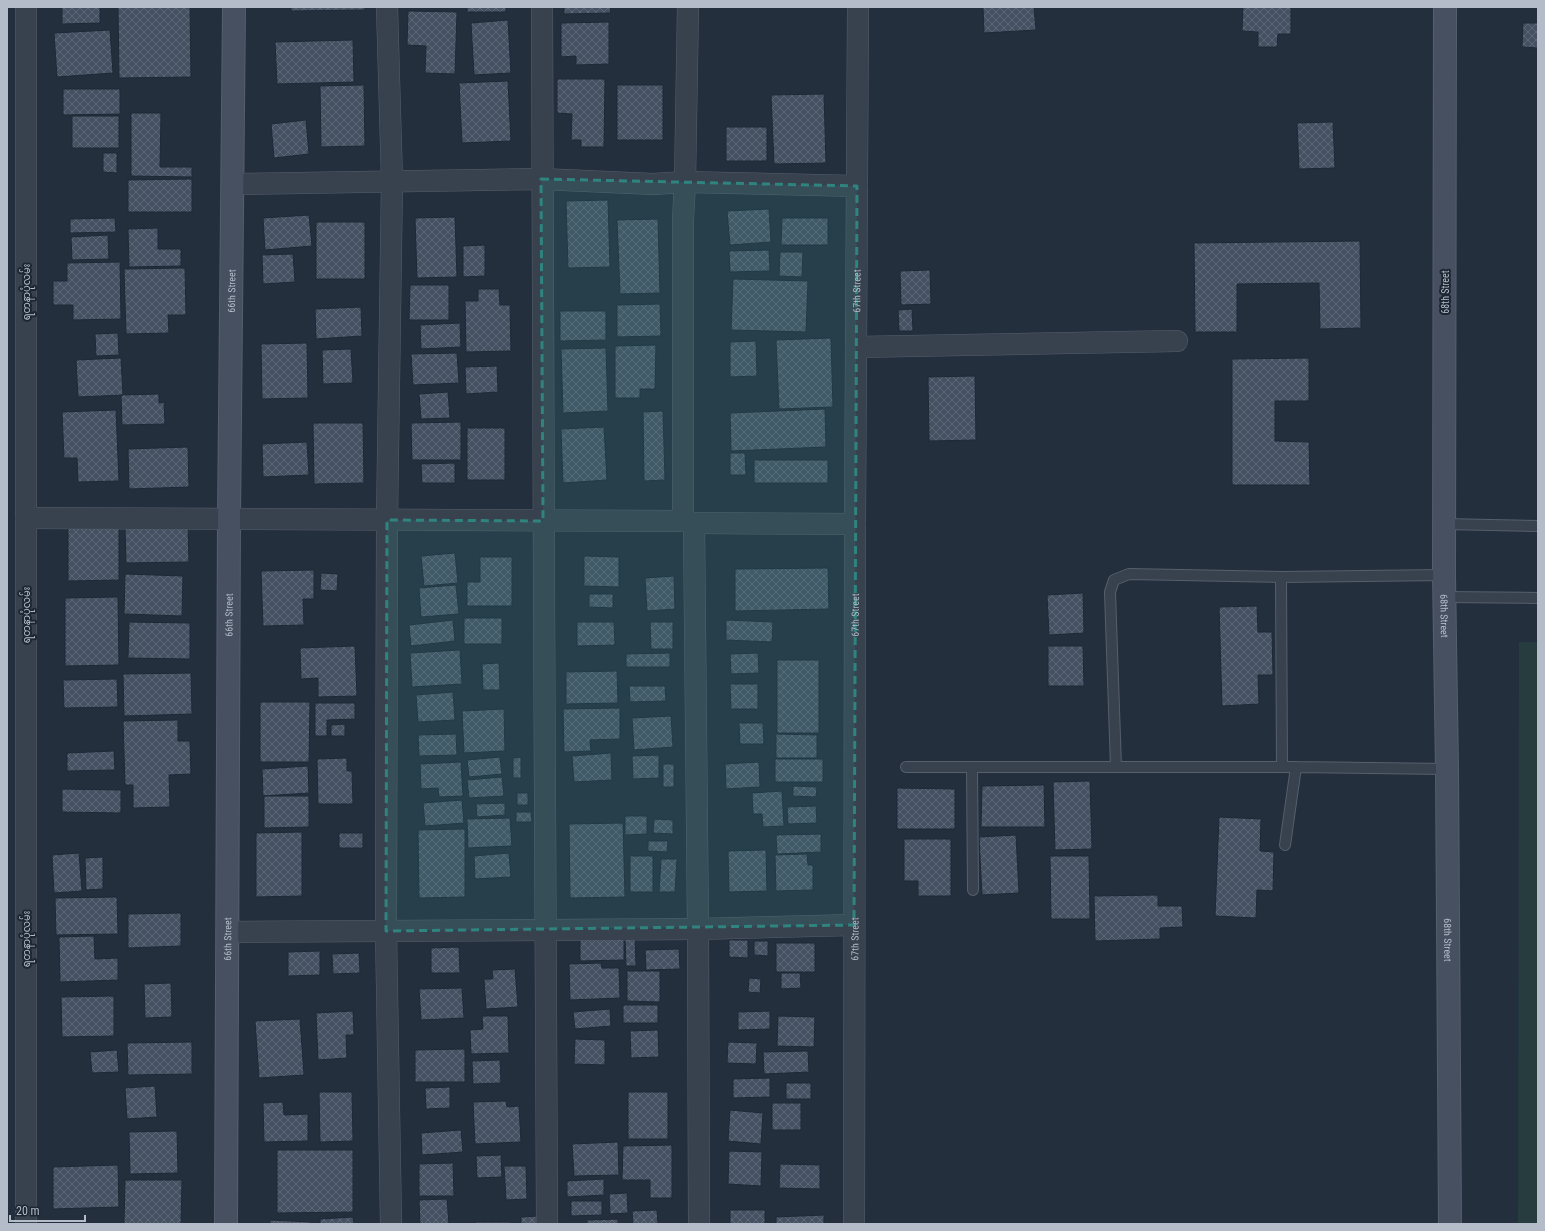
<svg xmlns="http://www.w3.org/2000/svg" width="1545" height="1231" font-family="'Roboto Condensed','Noto Sans Myanmar',sans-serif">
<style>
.grass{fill:#263c3f}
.building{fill:url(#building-cross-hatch);stroke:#1f2835}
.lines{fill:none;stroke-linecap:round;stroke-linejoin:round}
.lane-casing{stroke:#565f6c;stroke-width:12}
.street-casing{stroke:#565f6c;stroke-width:22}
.secondary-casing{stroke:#565f6c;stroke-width:24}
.lane{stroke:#38414e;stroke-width:10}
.street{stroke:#38414e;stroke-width:21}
.secondary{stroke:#465061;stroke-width:22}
.marked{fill:#308480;fill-opacity:0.2;stroke:#308480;stroke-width:3;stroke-dasharray:8 5;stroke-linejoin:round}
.labels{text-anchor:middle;stroke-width:4;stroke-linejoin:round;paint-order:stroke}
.street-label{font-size:10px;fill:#b4bcc9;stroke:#1d2633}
</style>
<defs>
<pattern id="building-cross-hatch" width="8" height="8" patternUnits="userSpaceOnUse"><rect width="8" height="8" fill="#455162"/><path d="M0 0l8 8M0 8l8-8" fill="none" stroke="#5d6877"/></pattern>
</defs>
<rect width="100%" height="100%" fill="#242f3e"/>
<path class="grass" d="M1519,642H1538V1224H1518Z"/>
<path class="building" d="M62,7H100V23L62,24Z
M118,7H190L191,77L119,78Z
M291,7H365V10L291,11Z
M467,7H506V12H467Z
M564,7H610L611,13L564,14Z
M983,7H1034L1036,30L984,33Z
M1243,7H1291V34H1278L1277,47H1258V32L1242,31Z
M408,11L457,12L455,74L425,73L426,46L407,45Z
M508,20L511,73L474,75L471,23Z
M609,22V64L576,65V56L561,57V23Z
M1523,23H1538V48L1522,47Z
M110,30L113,73L57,77L54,33Z
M353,40L354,82L277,84L275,42Z
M557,79H605L604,147H581V140H571L572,114L557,113Z
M508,81L511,141L462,143L459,83Z
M364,85L365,146L321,147L320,86Z
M617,85H663V140H617Z
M63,89H120V114L63,115Z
M824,94L826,163L774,164L771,95Z
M131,113H161L160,167H192V177L131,176Z
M72,116H119V148H72Z
M306,120L309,154L274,158L271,124Z
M1333,122L1335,168L1299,169L1297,123Z
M726,127H767V161H726Z
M103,153H117V173L103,172Z
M192,179V212H128V180Z
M608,200L610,267L568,268L566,201Z
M769,209L771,242L730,245L727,211Z
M309,215L312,246L265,250L263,218Z
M455,217L457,277L417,278L415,218Z
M115,218L116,232L70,233V219Z
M782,218H828V245H781Z
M658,219L660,293L620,294L617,220Z
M316,222H365V279H316Z
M158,228V249H181V266L129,267L128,229Z
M108,235L109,259L72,260L71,237Z
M1360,241L1361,328L1320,329L1319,283L1237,284V332H1195L1194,243Z
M485,245V276L463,277V246Z
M769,250L770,271L730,272L729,251Z
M780,252H803L802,277L779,276Z
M293,254L295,282L263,284L262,255Z
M120,262L121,319L73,320V305H53V281H67V263Z
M185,268L186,315H168L169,333L126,334L124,269Z
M930,270L931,304L901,305L900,271Z
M733,279L808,281L806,332L731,330Z
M410,285H449V320H409Z
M478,289H499L500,305H510L511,351L466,352L465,301H478Z
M660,304L661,336L617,337V305Z
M361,307L362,336L316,339L315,309Z
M912,309L913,331H899L898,310Z
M560,311H606V340L560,341Z
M460,323L461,347L421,349L420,325Z
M118,333L119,355L96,356L95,334Z
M831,338L833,407L779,409L776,340Z
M756,341L757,376L730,377V342Z
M307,343L308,398L262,399L261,344Z
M656,345L655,389H640V398H615V346Z
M606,348L608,411L563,413L561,349Z
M351,349L353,383L323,384L322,350Z
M457,353L459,383L413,385L411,354Z
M121,358L123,395L78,397L76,360Z
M1309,358V401H1275V441L1309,442L1310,485H1232V359Z
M497,366L498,392L466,394L465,367Z
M975,376L976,440L929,441L928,377Z
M448,392L450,418L421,419L419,394Z
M159,394V403L164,402L165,424L122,425L121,395Z
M825,409L826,447L731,451L730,413Z
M116,410L119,481L78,482L77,458H64L62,412Z
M663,411L665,480L644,481L643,412Z
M461,422V460H412L411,423Z
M313,423H363L364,483L314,484Z
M604,427L607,480L563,483L561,429Z
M467,428H505V480H467Z
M307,442L309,475L263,477L262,444Z
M188,447L189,487L129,489L128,449Z
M730,453H745L746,475H730Z
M754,460H828V483H754Z
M455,463V483H422L421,464Z
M188,525L189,562L126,563L125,527Z
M68,528H119V580L68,581Z
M455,553L458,583L424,586L421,556Z
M584,556L619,557V587L584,586Z
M480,557H512V606H467V582H480Z
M828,568L829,609L735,611V569Z
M314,570V599H303L304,625L263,626L261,571Z
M321,573L338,574L337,591L320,590Z
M125,574L183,576L182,616L124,614Z
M674,576L675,609L647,611L645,578Z
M456,585L459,614L421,617L419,588Z
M1083,593L1084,633L1049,635L1047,595Z
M589,594H613V608L589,607Z
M118,597L119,665L65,666V598Z
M1257,606L1258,632H1272L1273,675H1258L1259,704L1222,706L1219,607Z
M464,618H502V644H464Z
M453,620L455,641L411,646L409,625Z
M726,620L773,622L772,642L726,640Z
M129,622L190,623V659L128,658Z
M577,622H614L615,645L577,646Z
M650,622H673V649H651Z
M355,646L357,696L318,697V678L301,679L300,648Z
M1048,646H1083L1084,686H1048Z
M460,650L462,684L412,687L410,653Z
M670,653V667H626V654Z
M758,653L759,673L731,674L730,654Z
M777,660H819V733H777Z
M499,663L500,690H483L482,664Z
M617,671L618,703L566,704V672Z
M191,673L192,714L124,716L123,674Z
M117,679L118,707L64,708L63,680Z
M730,684H758V709H731Z
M629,686H665L666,701L630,702Z
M453,692L455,720L418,722L416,695Z
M260,702H310L309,762H260Z
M315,703H355V719L327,720V736H315Z
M620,708V739L590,740L591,751L564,752L563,709Z
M504,709L505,751L464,753L462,711Z
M671,716L673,747L634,750L632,718Z
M178,720V741H190L191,774L169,775L170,807L133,808V785H125L123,721Z
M739,723H763L764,744H740Z
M345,724V736H331V725Z
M456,734L457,755L419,756L418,735Z
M776,734L817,735V758H776Z
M114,751L115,770L67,771V753Z
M611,753L612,780L574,782L572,756Z
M659,755V778L633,779L632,756Z
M500,757L502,774L469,777L467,760Z
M521,757V778H513V758Z
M347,758V771H352L353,804H318L317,759Z
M775,759H823V782H775Z
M461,762L463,796L439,797L438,788L421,789L420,764Z
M759,762L760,787L726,789L725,764Z
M663,764H674V787H663Z
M308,766L309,793L263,796L262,769Z
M502,777L504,796L469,798L467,780Z
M1090,781L1092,849L1055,850L1053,782Z
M1044,785L1045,827H981L982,786Z
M793,786L817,787L816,797L793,796Z
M897,788L955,789V829H897Z
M62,789L121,790V813L62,812Z
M782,791L784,826L763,827L762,814H753L752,793Z
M517,793H528V805H517Z
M264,796H309V827L264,828Z
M462,800L464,823L425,826L423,803Z
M505,803V815L477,817L476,804Z
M816,806L817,823L788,824L787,807Z
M516,812H531L532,822H516Z
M625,816H647V834L625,835Z
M1219,817L1261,819L1260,851L1274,852L1273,891L1257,890L1256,918L1215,916Z
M510,818L512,846L468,848L467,819Z
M654,819L673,820V834L653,833Z
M623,823L625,897L570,898L569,824Z
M465,829V897L419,898L418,830Z
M302,832V896L256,897V833Z
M339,833H363V848H339Z
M821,834V852L777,854L776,835Z
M1016,835L1019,893L982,895L979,837Z
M904,839H951V896H918V881H904Z
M648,841H668L667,852L648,851Z
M766,850L767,891L729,892L728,851Z
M79,853L82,891L54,893L52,855Z
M509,853L511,877L475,879L474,856Z
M807,854L808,865H813V890L776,891L775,855Z
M630,856H653V892H630Z
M1050,856H1089L1090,919H1051Z
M103,857V889L86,890L85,858Z
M661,859H677L675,892H659Z
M1158,895V906H1182L1183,927L1160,928V939L1095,941L1094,896Z
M117,897L118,934L56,935L55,898Z
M181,913V946L128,948V914Z
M580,931H624V960L580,961Z
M635,935L636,966H626L625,936Z
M94,936L95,959L118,958V980L60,982L59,937Z
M729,940H748V958L729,957Z
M754,941H768V956L754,955Z
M776,943H815V972H776Z
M459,947L460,973H431V948Z
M679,949L680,969L646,970L645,950Z
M320,951V975L288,976V952Z
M359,953L360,973L333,974L332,954Z
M601,963L602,968H619L620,998L570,1000L569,964Z
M515,969L518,1007L486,1009L484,979H493L492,970Z
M627,971H660V1002L627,1001Z
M781,973H800L801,988L781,989Z
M749,978L761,979L760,993L748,992Z
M171,983L172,1017L145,1018L144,984Z
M462,988L464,1018L421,1020L419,989Z
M114,996V1036L62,1037L61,997Z
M623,1005H658V1023H623Z
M610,1009L611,1026L575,1029L573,1012Z
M353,1011L354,1035H346L347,1058L318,1060L316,1013Z
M770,1011V1029L738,1030V1012Z
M482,1016H508L509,1053L471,1054L470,1030L483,1029Z
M778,1016L815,1017L814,1047L777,1046Z
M300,1019L304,1075L259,1078L255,1021Z
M658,1030L659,1057L631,1058L630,1031Z
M575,1039L605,1040V1065L574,1064Z
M192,1042V1074L128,1075L127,1043Z
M728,1042L757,1043L756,1064L727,1063Z
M465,1049V1082H415V1050Z
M117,1050L119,1072L92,1073L90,1052Z
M808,1051L809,1072L764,1074L763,1052Z
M500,1060L501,1083L473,1084L472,1061Z
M770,1078V1097L733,1098V1079Z
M786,1083H811V1099H786Z
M155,1086L157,1117L127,1119L125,1088Z
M450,1087V1108L426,1109L425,1088Z
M319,1092H352L353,1141L320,1142Z
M628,1092H668V1139H628Z
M506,1101L507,1107L519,1106L521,1142L475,1144L473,1102Z
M283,1102L284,1115L308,1114V1141L264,1142L263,1103Z
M772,1103H801V1130H772Z
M730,1110L763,1113L761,1144L728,1141Z
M461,1130L463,1152L422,1155L421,1133Z
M177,1131L178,1173L130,1174L129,1132Z
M618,1142L619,1175L574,1176L572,1144Z
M672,1145V1198H650V1180H622L623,1146Z
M277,1150H353V1212L277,1213Z
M729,1151L762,1152L761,1186L728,1184Z
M501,1155L502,1177L477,1178L476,1156Z
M453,1163L454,1196H419V1164Z
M780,1164L820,1165V1189L779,1188Z
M118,1165L119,1207L53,1209V1167Z
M504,1166H526L527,1199L506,1200Z
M604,1179V1195L567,1197V1181Z
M125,1180H182L181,1224H124Z
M627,1193L628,1213L610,1214L609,1194Z
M447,1199L449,1224H420L419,1200Z
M571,1201H602V1215L571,1216Z
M657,1210L658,1224H633L632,1211Z
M730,1210H765V1224H730Z
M824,1215V1224H776V1217Z
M538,1216L539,1224H521V1217Z
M353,1217L354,1224H320V1219Z
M618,1219V1224H587V1220Z
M270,1220L311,1222V1224H270Z
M475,1222H511V1224H475Z"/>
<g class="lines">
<g class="lane-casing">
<path id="lane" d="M1444,524L1538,526
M1444,597L1538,598
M906,767H1296L1447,769
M972,767L973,890
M1116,767L1110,592L1114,580L1129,574L1281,577
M1282,767L1281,577L1444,575
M1285,845L1296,767"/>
</g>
<g class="street-casing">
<g id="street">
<path d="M387,7L392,181L387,520L386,931L391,1224"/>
<path d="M542,7C541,413 547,818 547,1224"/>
<path d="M688,7L685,182L857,186"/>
<path d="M233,184L541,179L653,184L685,182L683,220V521"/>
<path d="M856,347L1177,341"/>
<path d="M26,518L683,521L694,523L855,524"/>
<path d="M694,523L698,929L699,1224"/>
<path d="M228,932L698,929L854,925"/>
<path d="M26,1224V7"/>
<path id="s1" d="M854,1224L855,524L858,7"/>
</g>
</g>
<g class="secondary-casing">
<g id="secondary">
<path id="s2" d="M1445,7L1444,575L1447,769L1450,1224"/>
<path id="s3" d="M226,1224L229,519L234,7"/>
</g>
</g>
<use href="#lane" class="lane"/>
<use href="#street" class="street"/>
<use href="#secondary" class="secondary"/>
</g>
<path class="marked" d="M541,179L857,186L854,925L386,931L387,520L543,521Z"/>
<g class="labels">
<g class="street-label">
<text dy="4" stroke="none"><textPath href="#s1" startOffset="933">67th Street</textPath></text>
<text transform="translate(26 292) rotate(-90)" y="4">ရတနာပုံလမ်း</text>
<text dy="4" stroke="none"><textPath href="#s3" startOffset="933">66th Street</textPath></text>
<text transform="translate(1445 292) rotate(-90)" y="4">68th Street</text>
<text transform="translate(26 615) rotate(-90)" y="4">ရတနာပုံလမ်း</text>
<text dy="4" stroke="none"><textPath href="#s3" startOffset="609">66th Street</textPath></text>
<text dy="4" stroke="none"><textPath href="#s1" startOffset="609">67th Street</textPath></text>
<text dy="4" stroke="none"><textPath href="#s2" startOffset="609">68th Street</textPath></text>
<text transform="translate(26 939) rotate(-90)" y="4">ရတနာပုံလမ်း</text>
<text dy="4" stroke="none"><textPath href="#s3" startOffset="285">66th Street</textPath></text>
<text dy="4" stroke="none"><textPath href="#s1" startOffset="285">67th Street</textPath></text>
<text dy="4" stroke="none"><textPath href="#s2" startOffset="933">68th Street</textPath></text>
</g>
</g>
<rect width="1545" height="1231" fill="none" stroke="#b4bcc9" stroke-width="16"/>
<path d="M10 1215v6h75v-6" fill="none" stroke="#b4bcc9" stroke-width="2"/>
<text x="16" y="1215" font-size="12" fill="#b4bcc9" stroke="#1d2633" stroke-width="3" paint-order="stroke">20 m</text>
</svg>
